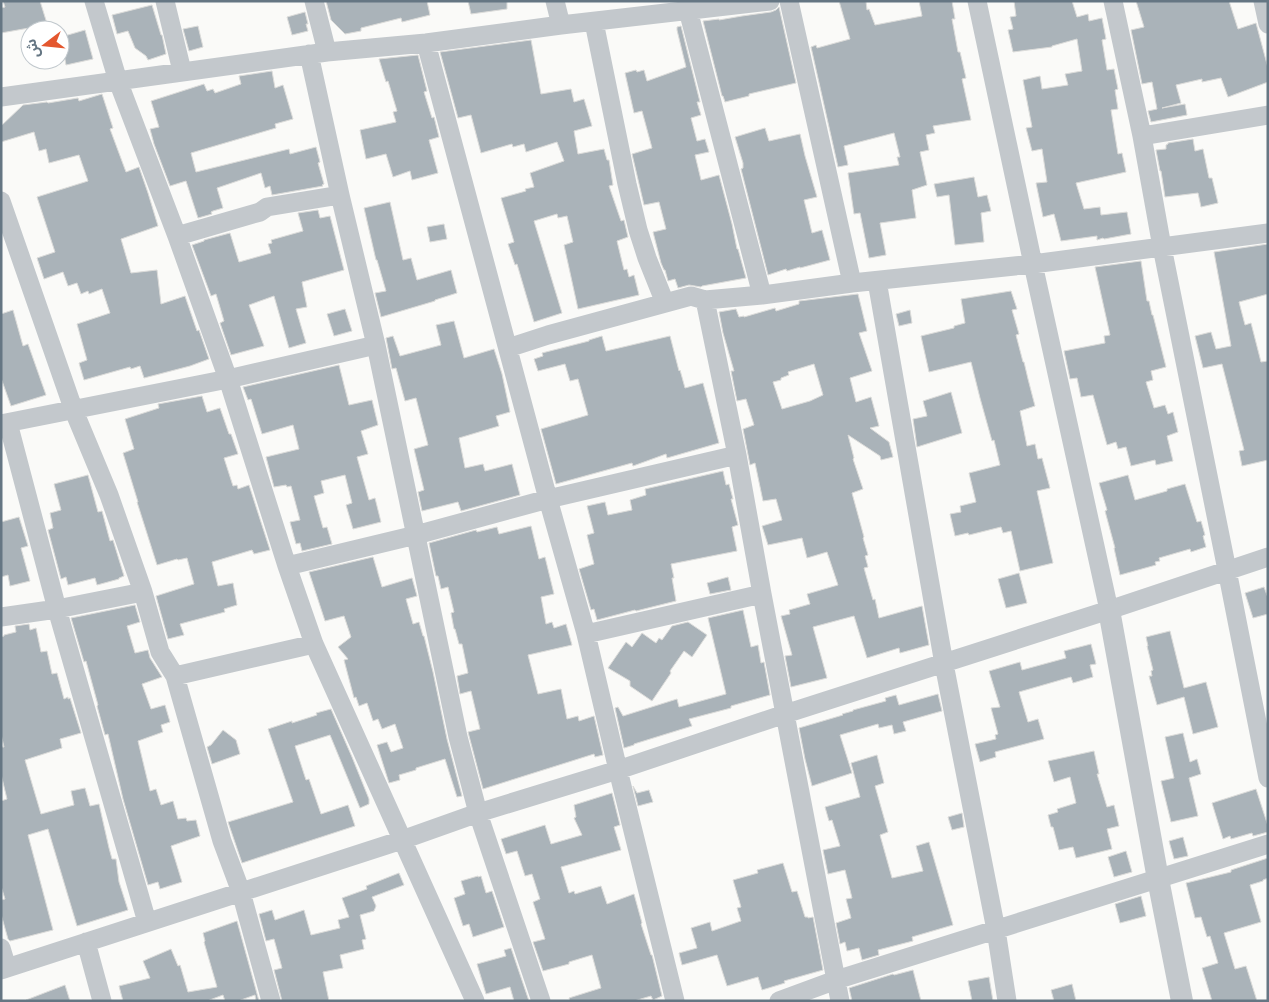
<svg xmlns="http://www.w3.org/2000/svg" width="1269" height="1002" font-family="'Noto Sans','Noto Sans Arabic',sans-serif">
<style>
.building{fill:#aab3b9;stroke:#dcdcda;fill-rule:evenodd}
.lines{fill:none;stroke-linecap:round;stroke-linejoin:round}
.minor{stroke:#c3c8cc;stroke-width:19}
.tertiary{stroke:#c3c8cc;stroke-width:22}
</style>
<rect width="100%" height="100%" fill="#fafaf8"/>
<path class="building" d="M3,1H40L49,30H30L29,28L1,33V8L5,7Z
M326,1H427L430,15L402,22L401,18L361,28V31L345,34L331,20Z
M468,1H507V9L471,14Z
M839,1H866L867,10L869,9L875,25L922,16L919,1H952L955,19H952L958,52H960L966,78L962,79L971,120L933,126L935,133L926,135L929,150L920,152L927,185L912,190L916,218L880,223L886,255L869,258L860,213L854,214L848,173L899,165L897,157H900L894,133L844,146L848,165L838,167L811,47L816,45L817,48L850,39Z
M1014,1H1072L1077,17L1088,14L1089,21L1102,18L1106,39L1102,40L1107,70L1114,69L1118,89L1115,90L1118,109L1111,110L1118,154L1122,153L1126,172L1076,183L1084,209L1100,207L1101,215L1127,212L1131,234L1104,239L1103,238L1097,240V236L1061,241L1054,214L1043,217L1036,183L1047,182L1042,149L1032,151L1026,128L1032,127L1023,80L1040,76L1042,89L1068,85L1065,74L1082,71L1077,39L1052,46V47L1013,52L1008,30L1013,29L1010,17L1016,16Z
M1136,1H1229L1238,29L1256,23L1268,68V82L1228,97L1221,78L1202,82V79L1176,85L1181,103L1162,108L1185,104L1187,115L1151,122L1148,111L1157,109L1152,82L1142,84L1131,30L1144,27Z
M152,5L161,35H162L166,54L148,60L146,56L135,48L128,31L117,34L112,15Z
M779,7L796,83L749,94V96L725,102L723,96H722L703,21L719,19V20L742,16L771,12L776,10Z
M305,12L308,24H306L308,31L292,35L287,17Z
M198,26L203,47L189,51L183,29Z
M681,26L700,102H697L701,115L691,118L697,141L705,139L709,152L695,155L701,180L719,175L732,224L737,249H738L746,278L702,286L701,287L689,285L678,288L675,279L668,281L665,270H664L661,263L653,232L666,229L659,202L644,205L632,154L652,148L642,111L634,113L625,73L636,70L637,72L644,70L647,81L686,67L677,30V27Z
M85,30L93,59L66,65L61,37Z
M531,40L541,94L571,89L574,102L584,99L592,126L574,131L578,154L604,149L607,160H609L613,185L609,186L621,221L624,220L628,237L617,241L624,270L627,269L629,277L634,275L639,295L578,309L564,245L573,242L567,216L558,218L557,214L534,221L562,313L534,322L517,264L515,265L508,244L514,242L501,198L526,191L525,189L534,187L530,173L564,161L557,142L526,152L524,144L513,147L512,144L481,153L471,115L458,118L440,52Z
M418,55L427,91L424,92L432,118L434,117L439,137L429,140L438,173L412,180L410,171L393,177L386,154L366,159L360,130L396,122L393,112L397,111L388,81L386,82L379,59Z
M272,71L275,88L283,85L293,119L275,124L276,128L191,153L196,172L289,149L290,154L316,147L320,162L318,163L324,184L322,185L323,186L272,195L270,186L265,188L261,173L217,188L223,208L213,211L211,212L212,214L198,218L186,181L170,186L154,144L150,129L159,127L151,101L204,84L207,91L213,89L215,93L241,84L239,76Z
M102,94L113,128L110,129L126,172L139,167L148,193L158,226L121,239L131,273L157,270L161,304L185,296L197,331L199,330L209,359L190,366L144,378L140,366L131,369L130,367L84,380L79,363L87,360L77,324L110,313L102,289L89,294L88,291L81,294L77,283L68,286L63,272L44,279L37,258L55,252L37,197L88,181L79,155L49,163L46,149L39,151L34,132L1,142V126L23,105L47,102L48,103L78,98L79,101Z
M765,128L769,141L800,134L805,156L817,197L804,200L807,212L812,233L822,230L830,260L800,268V267L787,271L786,269L768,275L741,169L743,168V163L735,137Z
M1193,139L1195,151L1203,149L1209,178H1212L1218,203L1201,207L1198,193L1165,197L1161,171H1160L1156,150L1166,149V145L1168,144V143Z
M974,177L978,197L987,195L991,211L981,213L984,242L955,245L949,195L937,197L934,184Z
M390,202L403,260L411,258L417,280L451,270L457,293L435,300V301L381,317L375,293L386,291L377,260H376L364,208Z
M318,210L320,218L330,216L344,270L302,282L307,307L296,309L306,343L289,348L274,296L249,305L264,346L231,355L220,323L224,321L216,294L211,296L192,245L204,241V240L230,233L239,262L271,253L268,244L272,243L271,240L303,231L298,213Z
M444,224L447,239L430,242L427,227Z
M1268,244V294L1239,302L1245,325L1251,323L1261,362L1268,361V460L1242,466L1239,451L1244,450L1222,364L1203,368L1195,336L1211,332L1216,349L1231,346L1214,252Z
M1141,261L1147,301H1149L1152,315H1153L1166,367L1151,371L1153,380L1146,382L1154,408L1165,405L1168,414L1173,412L1178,432L1167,436L1173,461L1156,465L1155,460L1131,466L1126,447L1118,449L1116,442L1107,445L1093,395L1081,397L1077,378L1070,379L1064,351L1105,343L1104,336L1110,335L1095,267Z
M1011,291L1017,309L1012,310L1019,334L1016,335L1023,362H1024L1028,379L1035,406L1020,411L1027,446L1035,444L1038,459L1042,458L1050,488L1037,491L1053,563L1020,571L1011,531L1003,533L1001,527L969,535L968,533L955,536L950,514L961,512L960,506L976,502L969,473L1000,465L994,440L992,441L980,398L971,362L929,372L921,336L954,328V326L965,323L961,299Z
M858,294L867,331L859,333L872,371L850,378L856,402L871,397L879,426L870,428L889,442L893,457L881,460L880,456L848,435L854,458L853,459L863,489L852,493L864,537L863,538L868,555L865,556L868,567L864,568L873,600L875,599L879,618L922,606L929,645L900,653L899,648L867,658L854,616L813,627L827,678L791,687L785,656L792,655L781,616L790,614L789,610L810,604L807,594L838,585L827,552L807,558L802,538L768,545L762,526L782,520L776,499L763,501L755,463L750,465L743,429L754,425L746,399L737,401L731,371H734L723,333L719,312L736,309L739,317L744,316V317L775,308L776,311L799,304V301ZM814,364L823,395L810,401L782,409L773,382L781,380V378L789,375L788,372Z
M345,309L352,331L334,336L327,314Z
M13,310L23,346L28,344L46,395L11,406L1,378V314Z
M910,310L912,323L899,326L896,314Z
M454,321L464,358L494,349L502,374L510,412L496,416L499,426L459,438L465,468L483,464L485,471L512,464L520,495L461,511L458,502L422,511L418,492L424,490L414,449L428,445L416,398L405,401L396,368L392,369L386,338L393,336L400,356L441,345L436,325Z
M602,336L606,351L670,336L679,371L680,370L685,388L703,383L719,443L667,458L666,454L633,466L632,463L556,484L541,429L588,415L578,379L570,381L565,364L538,371L534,359L543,356L542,353L589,341V340Z
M339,365L349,405L372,400L378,425L361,431L368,454L357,457L369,500L375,498L381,522L353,529L346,505L352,503L345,475L321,481L324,493L314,496L323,528L327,527L332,544L302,551L300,543L296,544L290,522L300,520L291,486L287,487L286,485L274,487L266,457L299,449L293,425L262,434L251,399L248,400L243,387Z
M951,392L962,433L917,447L913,419L927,416L923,401Z
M202,396L207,412L220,408L229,434H231L238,454L224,458L233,486L237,485L238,489L249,485L270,550L254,554L252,550L212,562L218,586L233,583L237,605L224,609L225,612L180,624L184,635L168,639L156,596L194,584L187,558L178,560L177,559L157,565L137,502H138L123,453L134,449L125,419L159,408L158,404Z
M723,471L726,485L729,484L733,499H731L738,525L732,527L737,551L671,564L674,578H672L676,601L636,611L635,610L597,620L594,609L591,610L579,569L594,564L587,535L594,533L587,506L605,502L608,515L632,510L630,500L646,495L645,489Z
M88,475L98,512L102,511L110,541L113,540L124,576L119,578V579L97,585L95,578L68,585L66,577L61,579L48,530L53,528L50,513L61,510L54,484Z
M1128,475L1135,500L1167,491V489L1185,484L1197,522L1201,521L1205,535L1203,536L1206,547L1191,552L1190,549L1159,558L1160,561L1155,562L1156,565L1120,575L1114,548H1115L1105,511L1107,510L1099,483Z
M19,517L28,546L21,548L30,581L10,586L8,575L1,577V522Z
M531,526L539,559L545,557L554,594L541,597L546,624L552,622L554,628L566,624L572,645L528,655L538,694L561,689L567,719L578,716L579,721L594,716L603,755L595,757L594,754L483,789L468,732L480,729L471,691L460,694L457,676L468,673L462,644H459L455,629H454L451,613L454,612L448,587L441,589L438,576H436L429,543L476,530L477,532L497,527L499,534Z
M373,557L382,587L412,578L417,596L406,599L413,624L419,622L423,636H424L433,672L447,739L462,796L457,797L445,759L416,768V770L399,775L400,780L389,783L377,745L387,742L391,752L403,748L395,724L382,729L378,719L373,721L367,703L359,706L356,697L354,698L344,660L348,659L338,647L351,637L344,616L325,621L309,572Z
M1019,573L1027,603L1006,608L998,579Z
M728,577L731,590L710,594L707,583Z
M1264,587L1268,598V614L1253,618L1245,593Z
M135,605L140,622L127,626L135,653L148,650L150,658L162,677L142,684L151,709L165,705L170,722L161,725L163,732L138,741L150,791L156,789L161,805L173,801L178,819L186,818L187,821L196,820L200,836L171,846L182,882L160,889L158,882L148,885L123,799L108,734L105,735L97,706L98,705L86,661L84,662L71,618Z
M743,610L751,647L758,645L761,663L764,662L770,695L731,706V708L689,719L692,726L634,744V745L624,748L615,708L618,707L623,716L677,699L679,707L726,694L708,618Z
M688,622L707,635L692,657L684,651L670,671L671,673L652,701L630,686V681L608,668L626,642L632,647L642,633L656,643L659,638L662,640L672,626Z
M29,624L30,630L36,628L41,652L47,651L52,674L57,673L64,699L68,697V699L70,698L81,733L60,739L62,748L25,760L41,814L74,805L71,791L85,788L90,806L99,804L109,848L112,859H116L119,882L128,910L77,926L48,829L28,835L53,930L10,941L8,939L1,914V900L5,899L1,886V801L7,799L1,774V747H4L1,734V637L4,636V635L16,632L15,626Z
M1170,631L1184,688L1206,682L1218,727L1193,734L1184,697L1157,705L1149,676H1152L1151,671L1153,670L1147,646H1148L1146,637Z
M1091,644L1096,664L1090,665L1093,677L1073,683L1071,677L1019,692L1028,722L1038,719L1044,739L995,752L996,757L980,762L975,744L996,739L995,735L998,734L991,708L1000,707L989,671L1020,662L1022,670L1066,658L1064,651Z
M938,694L942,711L903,722L906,731L894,734L892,725L879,728L878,724L840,735L852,773L812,786L805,759L799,728L843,715L842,714L853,711V710L886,701L885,698L896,695L899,705Z
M331,709L352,757L369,799V804L360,808L330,735L295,746L306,780L309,779L321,814L348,805L355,826L242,863L228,822L293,802L268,729L292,721V723L317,715L316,713Z
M223,730L236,740L240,754L212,764L207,747L211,745Z
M1183,733L1190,762L1197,759L1201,774L1189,778L1198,816L1171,822L1161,781L1174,778L1165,737Z
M1094,751L1099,774H1097L1107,807L1114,805L1119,826L1107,829L1112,849L1076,858L1073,847L1059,850L1053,827H1051L1048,815L1058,812L1057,809L1076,803L1070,777L1054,782L1048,761Z
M877,755L884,783L875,786L888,832L880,835L892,878L923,871L916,846L929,842L953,925L912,937L913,941L878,950L879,955L862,960L859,948L847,951L845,942L840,944L836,923L851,918L846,899L852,898L845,870L828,874L823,850L840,846L832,820L829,821L825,807L860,797L851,763Z
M633,786L637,793L649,790L653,802L638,806Z
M1256,789L1268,826V832L1253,836L1252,833L1231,839L1230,836L1223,839L1212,803Z
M612,793L620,825L614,827L621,850L561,867L569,893L574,891L575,894L601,886L607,904L634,894L642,923L641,924L651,955H652L662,996L653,1000L651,996L634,1001H570L569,998L601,988L592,955L569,962V964L543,971L533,942L545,939L533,902L540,899L532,874L525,876L517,851L506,854L501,839L545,825L551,844L582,835L574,818L576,817L574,805Z
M962,813L964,827L952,830L948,817Z
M1183,837L1188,856L1174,859L1169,841Z
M1126,851L1132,872L1114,877L1108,857Z
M1268,858V878L1263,880V881L1250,885L1261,922L1224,933L1235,969L1246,966L1257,1001H1212L1202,968L1218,963L1210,936L1207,937L1201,917L1195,918L1186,883L1231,872V870Z
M783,863L792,892L797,891L805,917H808V918L813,917L823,970L784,981L785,983L762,990L758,977L727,986L717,955L682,965L679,953L697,948L691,928L710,922L712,931L741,921L737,908L741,907L733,880L758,873L757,870Z
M399,873L404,885L372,897L376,906L374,911L360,915L366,939L362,940L364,949L340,955L343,968L323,972L329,1001H282L274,970L282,968L274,939L266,941L259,914L272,910L275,920L304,910L311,935L340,928L338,920L349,917L342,898L367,889L366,886Z
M478,876V877L481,876L486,893L492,891L504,927L473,937L469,924L463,926L454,898L465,894L461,881Z
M1141,896L1146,916L1120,923L1115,904Z
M237,921L259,1001H256L255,995L238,1001H225L223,995L207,1001H123L119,986L150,978L143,961L171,949L178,966L180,965L188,992L217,987L204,942L205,941L203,933Z
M511,948L529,1001H514L510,987L486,994L477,964L506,956L504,950Z
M913,970L921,1001H852L849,988L893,974L894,975Z
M989,977L993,1001H972L968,981Z
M1072,984L1076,1001H1054L1051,990Z
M65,985L70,1001H26V1000Z"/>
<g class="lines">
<path class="minor" d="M94,1L118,81L177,236L228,379L287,566L314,644L475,1001
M165,1L182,71
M314,1L327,52
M555,1L561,25
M789,1L852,283
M977,1L1033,264L1109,610
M1113,1L1142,136L1162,247L1227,570L1268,778
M1263,1L1268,24
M688,10L762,295
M594,22L627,184L638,230L647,258L665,303
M426,43L548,499L586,634L618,770L675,1001
M309,54L340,195L376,345L458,737L478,813L541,1001
M1,97L327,52L426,43L561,25L770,1
M1142,136L1268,115
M1,201L74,411L109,495L143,592L160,652L175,676L222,841L241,892L271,1001
M177,236L260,212L267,207L340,195
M877,281L944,664L996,930L1007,1001
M705,300L737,455L762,594L840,1001
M508,348L548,335L691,296L705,300L762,295L852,283L1033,264L1268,233
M8,423L57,609L147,922
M1,424L228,379L376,345
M287,566L416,535L548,499L737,455
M1,617L57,609L143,592
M586,634L762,594
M175,676L314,644
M86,942L102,1001
M1,948L7,968
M1,970L402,840L478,813L618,770L785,714L1109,610L1268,557
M779,1001L836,980L1268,844"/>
<path class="tertiary" d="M1109,610L1158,879L1182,1001"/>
</g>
<rect width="1269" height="1002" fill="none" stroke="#657683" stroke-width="5"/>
<g transform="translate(45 45) rotate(254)"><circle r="24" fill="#ffffff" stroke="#c1c8cd"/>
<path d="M0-4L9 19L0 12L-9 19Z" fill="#e4572e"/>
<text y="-8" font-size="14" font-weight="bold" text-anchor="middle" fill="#657683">ش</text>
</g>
</svg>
